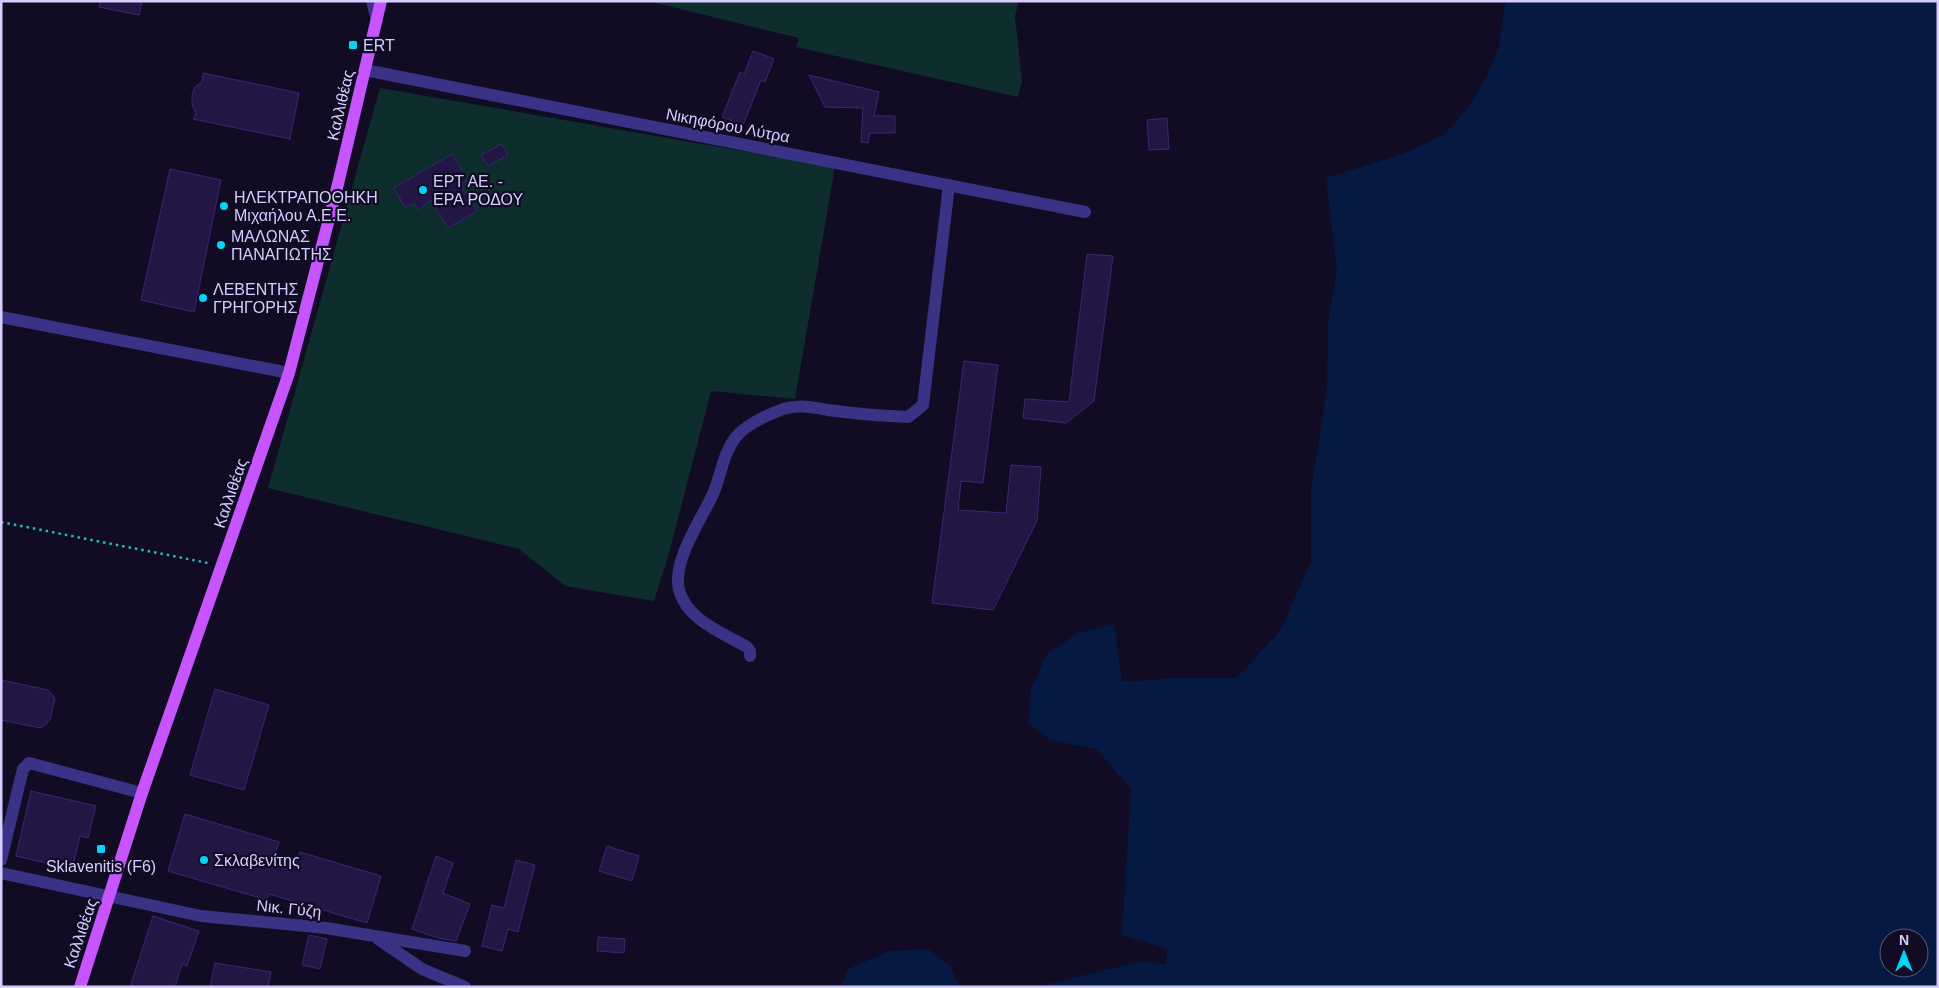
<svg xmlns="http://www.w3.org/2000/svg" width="1939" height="988" font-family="Helvetica,sans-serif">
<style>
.green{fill:#0e2d2d}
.water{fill:#051942;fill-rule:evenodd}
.pier{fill:#110c23}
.building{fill:#221645;stroke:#392773}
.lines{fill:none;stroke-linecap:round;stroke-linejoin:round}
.path{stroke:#24bcb9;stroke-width:2.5;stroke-dasharray:2.5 4;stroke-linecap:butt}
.minor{stroke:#3a3385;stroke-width:12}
.major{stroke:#c654ff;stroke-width:12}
.poi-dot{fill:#00d5f8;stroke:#110c23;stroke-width:2}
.labels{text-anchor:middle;stroke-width:4.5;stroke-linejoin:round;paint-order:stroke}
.poi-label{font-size:16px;fill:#d5cdff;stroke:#110c23;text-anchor:start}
.street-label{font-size:16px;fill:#d5cdff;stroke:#110c23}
</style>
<rect width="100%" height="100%" fill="#110c23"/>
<path class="green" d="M648,1H1019L1015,16L1022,81L1018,97L796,47L799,38Z
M380,88L835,167L795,399L711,391L670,550L654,601L565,586L519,549L268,488Z"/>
<path class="water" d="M1505,1H1938V987H1036L1138,962L1166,964L1167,949L1122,935L1131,789L1096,749L1050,740L1028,723L1031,689L1047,654L1078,633L1114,624L1122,681H1140L1173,678H1236L1279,633L1311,562V491L1327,388L1328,324L1337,270L1326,178L1405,153L1444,134L1467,109L1486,78L1499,45ZM1889,938H1919V968H1889Z
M928,949L950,966L960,987H841L848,969L890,951Z"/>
<path class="pier" d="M1502,1H1505L1499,45L1486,78L1467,109L1444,134L1405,153L1324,178L1325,175L1404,150L1443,132L1465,108L1484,77L1497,44Z"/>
<path class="building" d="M100,1H142L139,15L99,7Z
M753,51L774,59L765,82L761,80L743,125L722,117L740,72L744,74Z
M203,73L299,93L290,139L193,119L196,113L192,105V95L195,87L202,82Z
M809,75L879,92L874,116H895V133H870L868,143L861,142L863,108L825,107Z
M1167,118L1169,149L1149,150L1147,120Z
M502,144L508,155L488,166L481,155Z
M452,154L467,180L460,185L477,211L448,228L431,200L418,210L414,203L405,207L394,188Z
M170,169L221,180L194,312L141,300Z
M1087,254L1113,256L1094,401L1066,423L1023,418L1025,399L1069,402Z
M964,361L998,365L983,483L961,481L958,510L1006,513L1011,465L1041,467L1037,521L993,610L932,603Z
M1,680L48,690L55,698L50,720L41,728L1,720Z
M215,689L269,705L244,790L190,775Z
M31,791L96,806L88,838L80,836L72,869L16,856Z
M185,814L279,842L274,857L296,864L300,852L381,876L367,923L269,894L267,900L168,871Z
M607,846L639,856L632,881L599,871Z
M436,856L453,863L443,893L470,904L456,941L438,938L412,929Z
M516,860L535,865L518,932L508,929L502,951L482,946L492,905L504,908Z
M153,916L199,931L187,966L182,964L175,987H130Z
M309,935L327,939L320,969L302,965Z
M598,937L625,939L624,953L597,951Z
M215,963L271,972L268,987H210Z"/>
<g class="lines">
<path class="path" d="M1,522L208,563"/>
<path class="minor" d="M372,1L377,21
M365,70L1085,212
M1,317L289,373
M750,656V651L747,647C723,633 687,620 679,590C672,561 701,520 713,494C721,476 722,456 735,438C746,424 767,415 783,409C803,403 817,409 836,411C859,414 884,416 908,417L923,405L949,185
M1,860L23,769L29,763L142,793
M1,873L201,916L326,928L465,951
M378,939L422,969L465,987"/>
<path class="major" d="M80,987L142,793L289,373L338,184L381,1"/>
</g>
<g class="poi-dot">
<rect x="348" y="40" width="10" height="10" rx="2.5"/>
<circle cx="423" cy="190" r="5"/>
<circle cx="224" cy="206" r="5"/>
<circle cx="221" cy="245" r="5"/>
<circle cx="203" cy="298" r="5"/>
<rect x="96" y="844" width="10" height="10" rx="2.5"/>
<circle cx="204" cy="860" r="5"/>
</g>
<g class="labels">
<g class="poi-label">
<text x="363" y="51">ERT</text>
<text x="433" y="187">ΕΡΤ ΑΕ. -<tspan x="433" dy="18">ΕΡΑ ΡΟΔΟΥ</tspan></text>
<text x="234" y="203">ΗΛΕΚΤΡΑΠΟΘΗΚΗ<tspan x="234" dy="18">Μιχαήλου Α.Ε.Ε.</tspan></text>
<text x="231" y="242">ΜΑΛΩΝΑΣ<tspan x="231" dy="18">ΠΑΝΑΓΙΩΤΗΣ</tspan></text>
<text x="213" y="295">ΛΕΒΕΝΤΗΣ<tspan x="213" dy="18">ΓΡΗΓΟΡΗΣ</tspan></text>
<text x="214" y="866">Σκλαβενίτης</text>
<text x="101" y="872" text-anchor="middle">Sklavenitis (F6)</text>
</g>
<g class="street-label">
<text transform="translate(340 105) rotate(-77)" y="6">Καλλιθέας</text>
<text transform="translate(728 125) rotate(11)" y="6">Νικηφόρου Λύτρα</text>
<text transform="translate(230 493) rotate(-71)" y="6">Καλλιθέας</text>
<text transform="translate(289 908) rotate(6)" y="6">Νικ. Γύζη</text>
<text transform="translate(80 933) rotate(-71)" y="6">Καλλιθέας</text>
</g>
</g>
<rect width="1939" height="988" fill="none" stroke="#d5cdff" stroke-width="5"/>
<g transform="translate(1904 953)"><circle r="24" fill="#110c23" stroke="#5f597b"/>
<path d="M0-4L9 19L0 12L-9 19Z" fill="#00d5f8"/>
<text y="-8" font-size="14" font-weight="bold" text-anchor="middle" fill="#d5cdff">N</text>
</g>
</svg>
